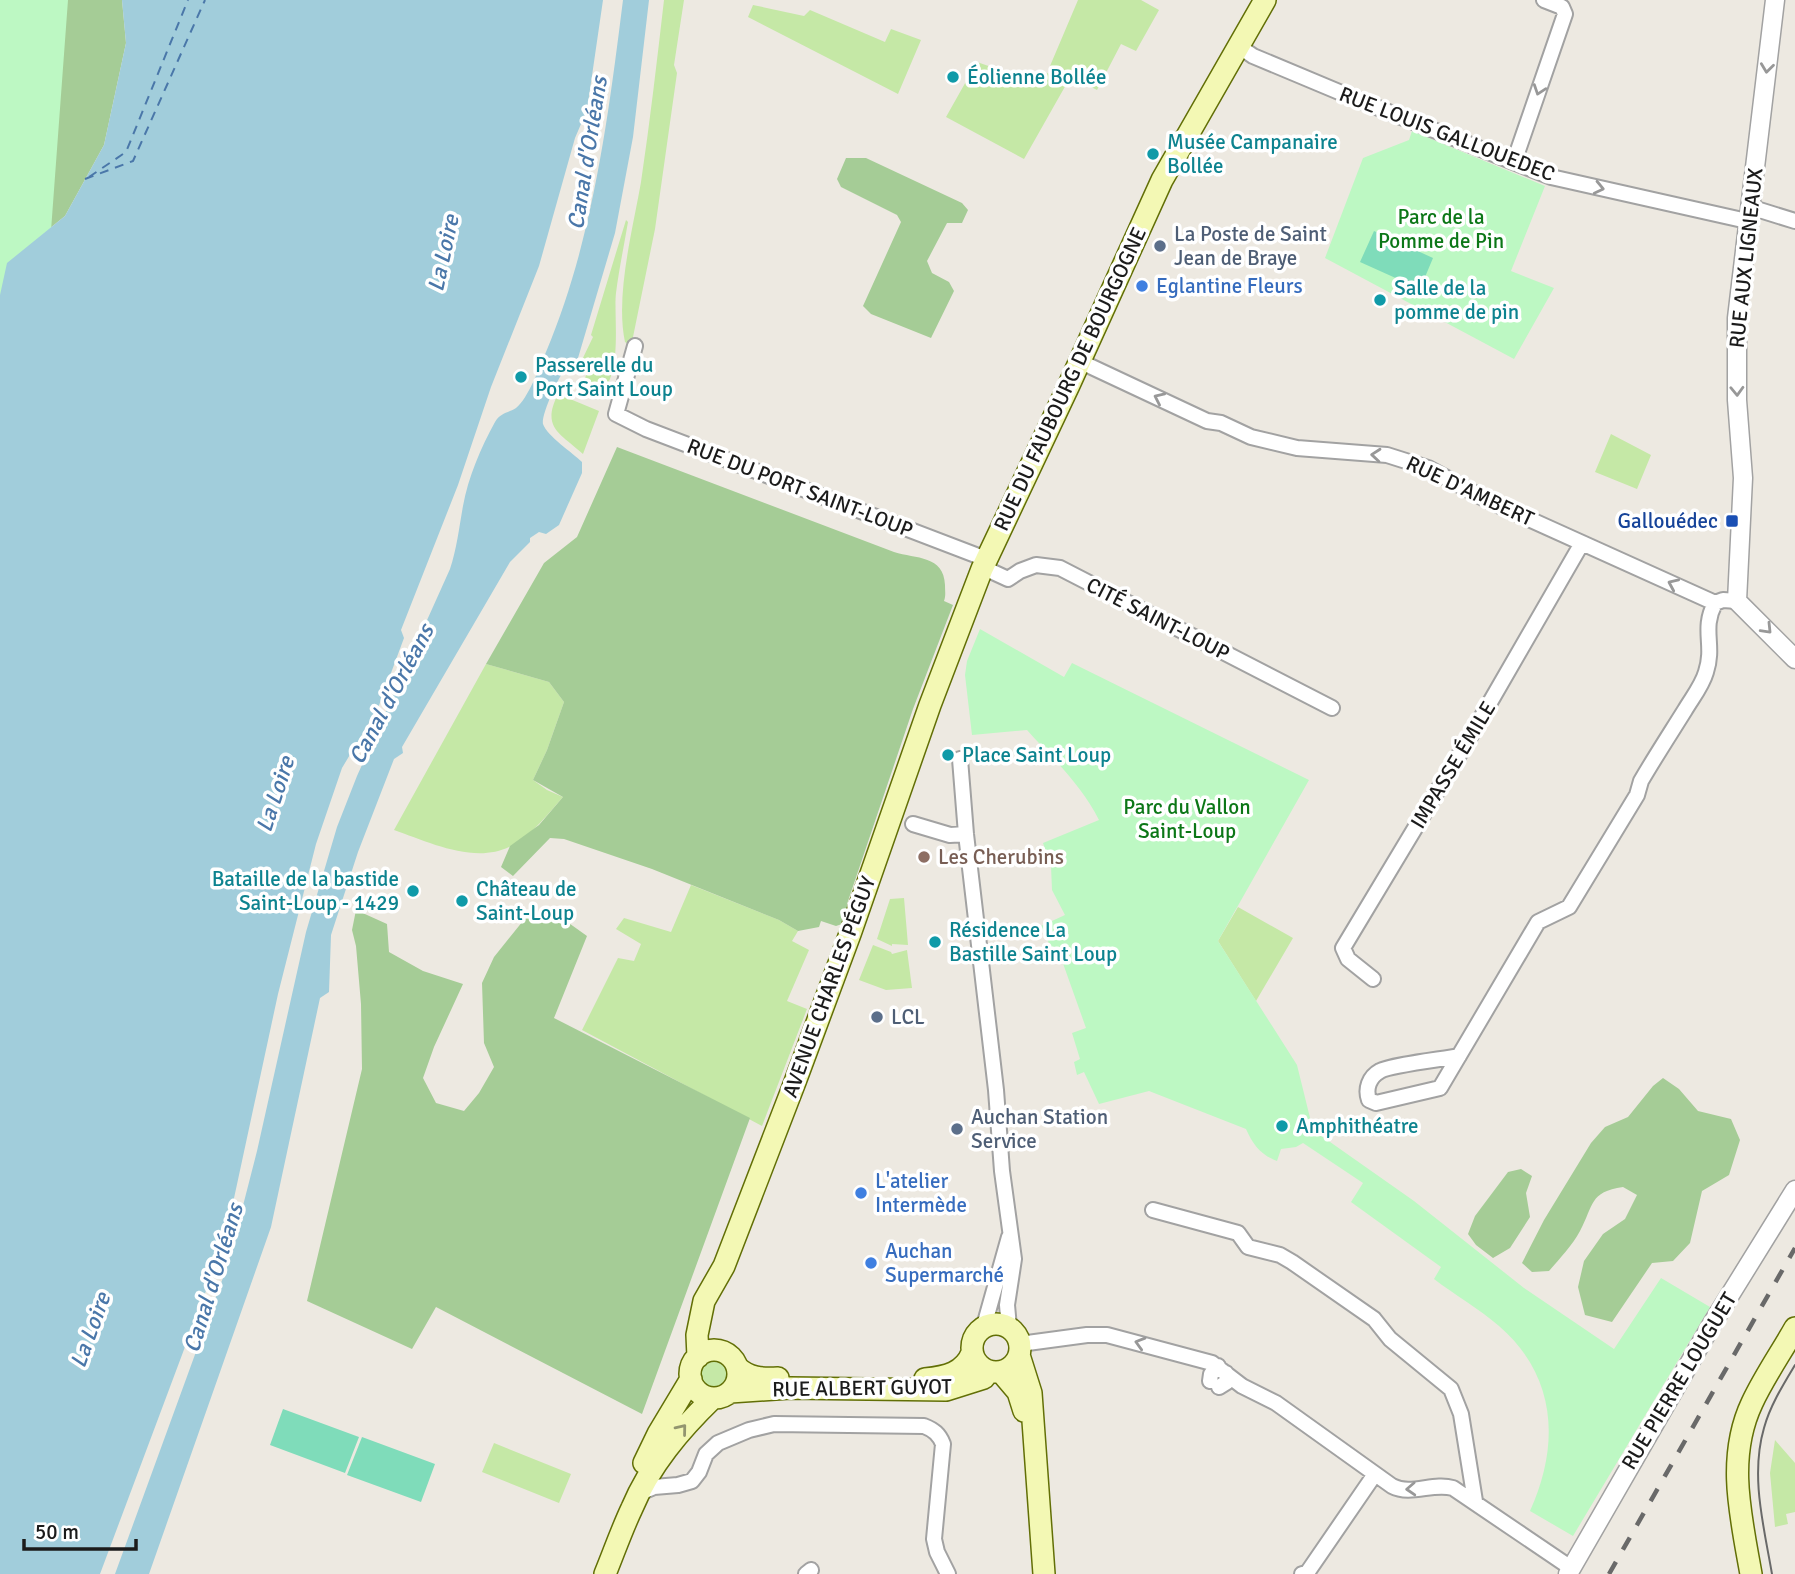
<svg xmlns="http://www.w3.org/2000/svg" width="1795" height="1574" font-family="Signika,sans-serif">
<style>
.grass{fill:#c5e8a6}
.forest{fill:#a5cc96}
.park{fill:#bdf8c3}
.pitch{fill:#7fdcba}
.water{fill:#a1cddb}
.lines{fill:none;stroke-linecap:round;stroke-linejoin:round}
.ferry{stroke:#4a77a9;stroke-width:2;stroke-dasharray:9 7;stroke-linecap:butt}
.minor-casing{stroke:#a2a2a2;stroke-width:18}
.tertiary-casing{stroke:#a2a2a2;stroke-width:21}
.secondary-casing{stroke:#626f06;stroke-width:24}
.minor{stroke:#fff;stroke-width:14}
.tertiary{stroke:#fff;stroke-width:18}
.secondary{stroke:#f3f8b4;stroke-width:21}
.tram{stroke:#696969;stroke-width:2}
.rail{stroke:#696969;stroke-width:4.5;stroke-dasharray:14 14;stroke-linecap:butt}
.oneway{stroke:#989898}
.oneway2{stroke:#92956f}
.culture-dot{fill:#0f9aa8;stroke:#fff;stroke-width:2.5}
.service-dot{fill:#5c6f8a;stroke:#fff;stroke-width:2.5}
.shop-dot{fill:#3f7fe0;stroke:#fff;stroke-width:2.5}
.transit-dot{fill:#1a4fb4;stroke:#fff;stroke-width:2.5}
.education-dot{fill:#8d6e63;stroke:#fff;stroke-width:2.5}
.labels{text-anchor:middle;stroke-width:7;stroke-linejoin:round;paint-order:stroke}
.culture-label{font-size:21px;fill:#0d838f;stroke:#fff;text-anchor:start}
.street-label{font-size:21px;fill:#1b1b1b;stroke:#fff}
.park-label{font-size:21px;fill:#0c7717;stroke:#fff}
.service-label{font-size:21px;fill:#4e5e75;stroke:#fff;text-anchor:start}
.shop-label{font-size:21px;fill:#366cbe;stroke:#fff;text-anchor:start}
.transit-label{font-size:21px;fill:#164399;stroke:#fff;text-anchor:end}
.education-label{font-size:21px;fill:#785e54;stroke:#fff;text-anchor:start}
.water-label{font-size:23px;font-style:italic;fill:#4a77a9;stroke:#fff}
</style>
<rect width="100%" height="100%" fill="#ede9e1"/>
<path class="grass" d="M664,0H684L674,65L677,73L655,229L633,337L632,343L628,344L625,342C615,295 633,229 641,182C650,121 657,61 664,0Z
M1078,0H1141L1159,10L1136,51L1121,44L1097,90L1050,66Z
M753,5L804,16L810,10L885,42L891,29L921,40L898,94L748,17Z
M977,62L1040,84L1047,73L1067,83L1024,159L946,117Z
M626,220L628,222C624,246 619,269 616,293C613,317 626,394 589,396L581,388L587,373L581,362L593,337L591,335Z
M558,394L599,411L583,454C560,433 541,428 558,394Z
M1611,434L1651,455L1637,489L1595,472Z
M486,664L549,682L564,702L547,750L533,780L547,790L563,797C548,814 532,835 511,846C475,865 429,842 394,830Z
M691,885L779,920L798,931L792,941L809,950L787,1001L807,1009L762,1126L582,1030L618,958L634,961L641,944L616,929L624,918L671,932Z
M904,898L908,945L892,944V946L877,939L890,899Z
M1238,907L1293,938L1256,1001L1218,941Z
M873,945L891,952L892,954L907,950L912,988L886,990L859,980Z
M700 1376a14 14 0 1 1 28 0a14 14 0 1 1-28 0Z
M1775,1440L1795,1463V1512L1786,1514L1788,1524L1775,1527L1770,1473Z
M494,1443L571,1474L559,1503L482,1472Z"/>
<path class="forest" d="M0,0H122L126,43L104,145L65,216L7,263Z
M846,158H866L962,203L968,210L962,223H947L927,261L932,273L949,282L954,291L931,338L871,314L863,306L901,222L897,215L841,187L837,179Z
M617,447L894,552C916,559 944,555 945,585C945,592 946,595 944,601L953,605L913,709L847,904L849,905L842,924L836,926L821,921L819,927L798,931L779,920L652,869L564,839L550,838L513,876L501,867L510,846L539,825L563,797L533,780L547,750L564,702L549,682L486,664L544,563L577,537Z
M356,910L387,924L389,952L423,971L463,984L434,1047L423,1078L436,1103L464,1111L479,1093L494,1067L484,1043L482,983L494,957L527,916H559L587,936L554,1018L750,1118L642,1414L436,1307L412,1349L307,1301L362,1069L361,1004L356,946L352,930Z
M1663,1078L1679,1089L1698,1111L1731,1119L1740,1140L1729,1175L1702,1191L1690,1243L1673,1261L1652,1263L1612,1322L1585,1315L1578,1287L1584,1261L1603,1234L1625,1219L1637,1195L1623,1187C1589,1192 1594,1205 1580,1231C1572,1246 1560,1258 1549,1271L1532,1272L1522,1263L1544,1220L1591,1143L1605,1127L1628,1117L1653,1086Z
M1521,1169L1532,1176L1526,1193L1530,1217L1510,1248L1493,1258L1476,1245L1468,1234L1475,1216L1508,1172Z"/>
<path class="park" d="M0,0H68L47,285L0,423Z
M1412,131L1545,186L1511,271L1554,288L1514,359L1325,258L1363,158L1409,140Z
M980,629L1064,677L1072,663L1309,780L1218,941L1297,1065L1313,1130L1414,1201L1524,1288L1614,1349L1661,1278L1710,1307L1573,1536L1530,1511C1560,1445 1557,1376 1499,1326C1478,1308 1455,1295 1434,1279L1441,1267L1351,1202L1363,1183L1303,1143L1296,1147L1281,1149L1277,1161C1261,1155 1253,1145 1246,1129L1149,1091L1099,1104L1084,1072L1077,1075L1074,1062L1080,1059L1072,1033L1086,1028L1060,955L1055,956L1041,926L1065,915L1052,890L1051,866L1043,843L1099,820C1081,784 1053,759 1027,730L972,735L965,675L967,661Z"/>
<path class="pitch" d="M1374,231L1433,258L1420,289L1360,262Z
M283,1409L359,1437L345,1473L270,1445Z
M362,1437L435,1464L421,1502L347,1475Z"/>
<path class="water" d="M122,0H603L587,110L575,138L539,266L491,387L458,485L401,630L404,638L378,708L342,768L316,844L278,994L225,1240L100,1574H0V295L7,263L65,216L104,145L126,43Z
M623,0H649L633,137L615,233L578,358C574,362 569,364 565,369C559,376 541,415 543,424C547,436 573,453 582,462V473L559,525L546,534L539,532L530,538V542L510,562L402,747L403,753L394,759L358,852L331,935L329,992L320,998L271,1227L149,1574H115L228,1264L257,1151L306,932L337,827L357,776L450,569C457,548 459,528 463,506C468,478 481,447 495,422C500,413 508,413 516,408C528,399 540,366 546,352C593,240 608,119 623,0Z"/>
<g class="lines">
<path class="ferry" d="M89,177L126,152L188,0
M85,179L133,161L205,0"/>
<g class="minor-casing">
<path id="minor" d="M1237,45L1253,56L1351,97L1551,177L1747,221
M1514,162L1565,14L1562,7L1544,0
M1750,207L1795,221
M635,346L616,414L646,429L986,559
M1079,361L1207,421L1221,423L1251,437L1297,448L1387,455L1428,468L1489,501L1715,603L1723,600L1737,601
M982,567L1008,579L1020,571L1036,565L1060,568L1332,708
M960,759L966,834L996,1090L1002,1171L1014,1259L1007,1305L1009,1327
M913,824L950,835L966,834
M1373,979L1348,959L1343,948L1477,725L1582,543
M1459,1056C1444,1059 1390,1065 1380,1071C1369,1077 1365,1089 1369,1100L1376,1103L1440,1088L1538,922L1569,907L1637,795L1641,781C1655,757 1670,734 1685,710C1692,698 1702,686 1706,672C1715,644 1701,630 1715,603
M1153,1210L1238,1233L1248,1247L1280,1255L1292,1262L1374,1319L1390,1339L1451,1389L1461,1414L1475,1501
M984,1326L1009,1237
M1020,1344L1087,1335H1107L1212,1363L1242,1386L1276,1403L1392,1486C1411,1496 1433,1482 1453,1488L1571,1568
M1210,1381L1211,1374L1218,1366
M1219,1387L1227,1382L1226,1373
M640,1493L654,1487L678,1485L692,1481L699,1472L706,1454L718,1443L749,1430L774,1424L924,1426C934,1430 939,1434 943,1444L934,1539L937,1552L948,1574
M806,1574L811,1570
M1302,1574L1307,1573L1375,1474"/>
</g>
<g class="tertiary-casing">
<path id="tertiary" d="M1775,0L1737,318V400L1743,478L1737,601L1795,659
M1568,1574L1712,1324L1795,1190"/>
</g>
<g class="secondary-casing">
<path id="secondary" d="M972 1348a24 24 0 1 1 48 0a24 24 0 1 1-48 0Z
M690 1374a24 24 0 1 1 48 0a24 24 0 1 1-48 0Z
M1019,1355L1031,1393L1044,1574
M698,1357L697,1335L704,1301L724,1266L795,1082L850,934L930,705L982,569L1069,385L1162,180L1265,0
M737,1367C749,1378 761,1379 778,1378
M1001,1372L1018,1392L1024,1411
M925,1379C946,1377 964,1373 972,1353
M730,1392L790,1388L946,1390L984,1378L988,1371
M644,1463L658,1434L691,1379
M605,1574C614,1552 622,1529 632,1508C650,1465 680,1430 713,1398
M1751,1574C1741,1517 1726,1458 1752,1403C1764,1377 1781,1353 1795,1328"/>
</g>
<use href="#minor" class="minor"/>
<use href="#tertiary" class="tertiary"/>
<use href="#secondary" class="secondary"/>
<path class="tram" d="M1772,1574C1764,1527 1750,1476 1764,1428C1770,1406 1783,1385 1795,1365"/>
<path class="rail" d="M1609,1574L1795,1248"/>
</g>
<defs><path id="oneway-chevron" d="M-2-3.5L2.5 0L-2 3.5" fill="none" stroke-width="1.6" stroke-linecap="round" stroke-linejoin="round" transform="scale(1.75)"/></defs>
<g class="oneway">
<use href="#oneway-chevron" transform="translate(1767 68) rotate(97)"/>
<use href="#oneway-chevron" transform="translate(1539 90) rotate(109)"/>
<use href="#oneway-chevron" transform="translate(1599 188) rotate(13)"/>
<use href="#oneway-chevron" transform="translate(1737 391) rotate(88)"/>
<use href="#oneway-chevron" transform="translate(1159 398) rotate(-155)"/>
<use href="#oneway-chevron" transform="translate(1376 455) rotate(-175)"/>
<use href="#oneway-chevron" transform="translate(1673 584) rotate(-156)"/>
<use href="#oneway-chevron" transform="translate(1767 629) rotate(46)"/>
<use href="#oneway-chevron" transform="translate(1140 1343) rotate(-164)"/>
<use href="#oneway-chevron" transform="translate(1411 1489) rotate(177)"/>
</g>
<use class="oneway2" href="#oneway-chevron" transform="translate(682 1429) rotate(-51)"/>
<g class="culture-dot">
<circle cx="953" cy="77" r="7"/>
<circle cx="1153" cy="154" r="7"/>
<circle cx="1380" cy="300" r="7"/>
<circle cx="521" cy="377" r="7"/>
<circle cx="948" cy="755" r="7"/>
<circle cx="413" cy="891" r="7"/>
<circle cx="462" cy="901" r="7"/>
<circle cx="935" cy="942" r="7"/>
<circle cx="1282" cy="1126" r="7"/>
</g>
<g class="service-dot">
<circle cx="1160" cy="246" r="7"/>
<circle cx="877" cy="1017" r="7"/>
<circle cx="957" cy="1129" r="7"/>
</g>
<g class="shop-dot">
<circle cx="1142" cy="286" r="7"/>
<circle cx="861" cy="1193" r="7"/>
<circle cx="871" cy="1263" r="7"/>
</g>
<rect class="transit-dot" x="1725" y="514" width="14" height="14" rx="3.5"/>
<circle class="education-dot" cx="924" cy="857" r="7"/>
<g class="labels">
<g class="culture-label">
<text x="967" y="84">Éolienne Bollée</text>
<text x="1167" y="149">Musée Campanaire<tspan x="1167" dy="24">Bollée</tspan></text>
<text x="1394" y="295">Salle de la<tspan x="1394" dy="24">pomme de pin</tspan></text>
<text x="535" y="372">Passerelle du<tspan x="535" dy="24">Port Saint Loup</tspan></text>
<text x="962" y="762">Place Saint Loup</text>
<text x="399" y="886" text-anchor="end">Bataille de la bastide<tspan x="399" dy="24">Saint-Loup - 1429</tspan></text>
<text x="476" y="896">Château de<tspan x="476" dy="24">Saint-Loup</tspan></text>
<text x="949" y="937">Résidence La<tspan x="949" dy="24">Bastille Saint Loup</tspan></text>
<text x="1296" y="1133">Amphithéatre</text>
</g>
<g class="street-label">
<text transform="translate(1447 134) rotate(21)" y="7">RUE LOUIS GALLOUEDEC</text>
<text transform="translate(1746 258) rotate(-84)" y="7">RUE AUX LIGNEAUX</text>
<text transform="translate(1070 379) rotate(-65)" y="7">RUE DU FAUBOURG DE BOURGOGNE</text>
<text transform="translate(800 488) rotate(21)" y="7">RUE DU PORT SAINT-LOUP</text>
<text transform="translate(1470 491) rotate(25)" y="7">RUE D'AMBERT</text>
<text transform="translate(1158 619) rotate(27)" y="7">CITÉ SAINT-LOUP</text>
<text transform="translate(1453 765) rotate(-59)" y="7">IMPASSE ÉMILE</text>
<text transform="translate(829 987) rotate(-70)" y="7">AVENUE CHARLES PÉGUY</text>
<text transform="translate(1679 1381) rotate(-59)" y="7">RUE PIERRE LOUGUET</text>
<text transform="translate(862 1388) rotate(-1)" y="7">RUE ALBERT GUYOT</text>
</g>
<g class="park-label">
<text x="1441" y="224">Parc de la<tspan x="1441" dy="24">Pomme de Pin</tspan></text>
<text x="1187" y="814">Parc du Vallon<tspan x="1187" dy="24">Saint-Loup</tspan></text>
</g>
<g class="service-label">
<text x="1174" y="241">La Poste de Saint<tspan x="1174" dy="24">Jean de Braye</tspan></text>
<text x="891" y="1024">LCL</text>
<text x="971" y="1124">Auchan Station<tspan x="971" dy="24">Service</tspan></text>
</g>
<g class="shop-label">
<text x="1156" y="293">Eglantine Fleurs</text>
<text x="875" y="1188">L'atelier<tspan x="875" dy="24">Intermède</tspan></text>
<text x="885" y="1258">Auchan<tspan x="885" dy="24">Supermarché</tspan></text>
</g>
<g class="transit-label">
<text x="1718" y="528">Gallouédec</text>
</g>
<g class="education-label">
<text x="938" y="864">Les Cherubins</text>
</g>
<g class="water-label">
<text transform="translate(587 153) rotate(-81)" y="8">Canal d'Orléans</text>
<text transform="translate(443 253) rotate(-78)" y="8">La Loire</text>
<text transform="translate(391 694) rotate(-62)" y="8">Canal d'Orléans</text>
<text transform="translate(275 794) rotate(-72)" y="8">La Loire</text>
<text transform="translate(213 1278) rotate(-73)" y="8">Canal d'Orléans</text>
<text transform="translate(90 1330) rotate(-70)" y="8">La Loire</text>
</g>
</g>
<path d="M24 1539v10h112v-10" fill="none" stroke="#1b1b1b" stroke-width="3.5"/>
<text x="35" y="1539" font-size="21" fill="#1b1b1b" stroke="#ffffff" stroke-width="5" paint-order="stroke">50 m</text>
</svg>
